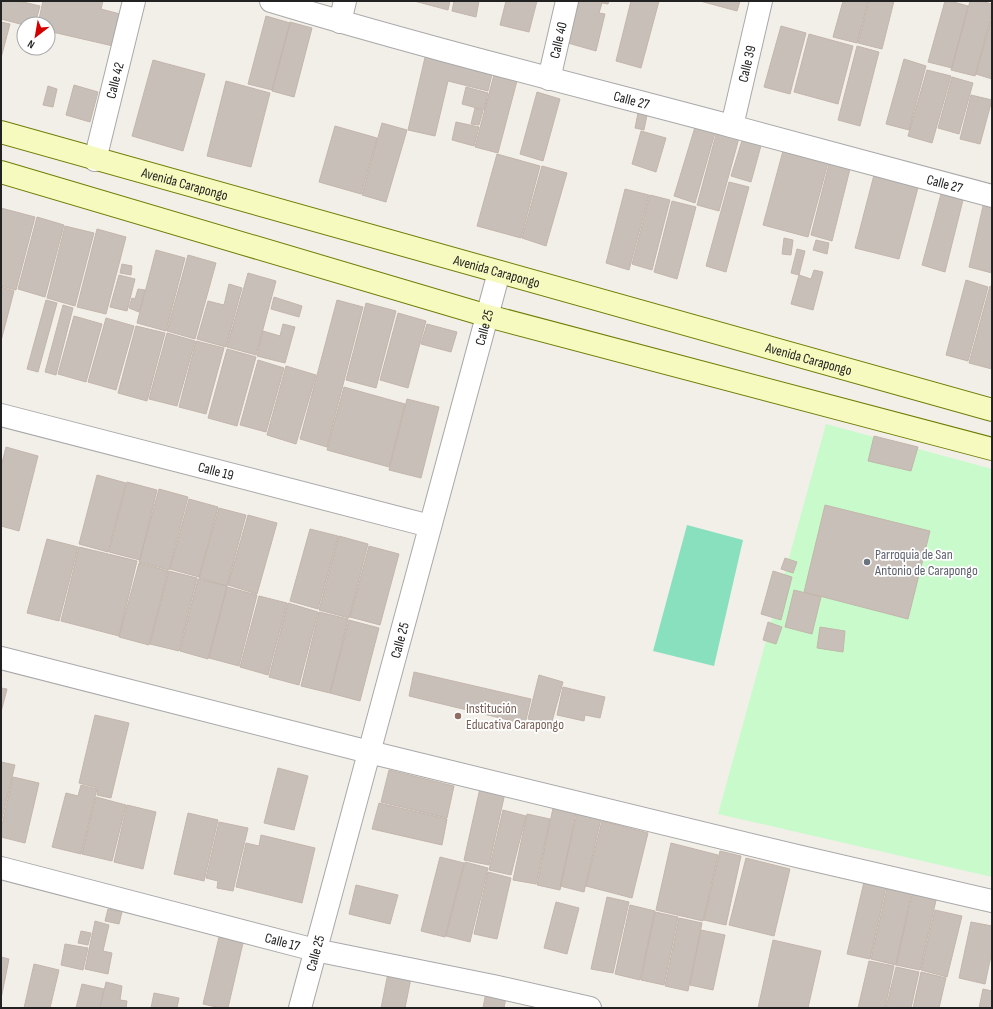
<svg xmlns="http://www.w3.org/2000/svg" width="993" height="1009" font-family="'Sofia Sans Condensed',sans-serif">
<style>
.park{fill:#c8facc}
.pitch{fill:#88e0be}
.building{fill:#c7bfb8;stroke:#c4b6ab}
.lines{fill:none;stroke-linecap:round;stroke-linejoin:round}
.street-casing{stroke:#a9a9a9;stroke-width:24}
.secondary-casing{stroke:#707d05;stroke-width:24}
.street{stroke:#fff;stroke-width:22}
.secondary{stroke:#f7fabf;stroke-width:22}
.worship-dot{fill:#6b7280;stroke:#fff;stroke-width:1.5}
.education-dot{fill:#8d6e63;stroke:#fff;stroke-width:1.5}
.labels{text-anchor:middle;stroke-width:3.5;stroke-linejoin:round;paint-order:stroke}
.street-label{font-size:14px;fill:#222;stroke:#fff}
.worship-label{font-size:14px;fill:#5b616d;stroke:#fff;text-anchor:start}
.education-label{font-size:14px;fill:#785e54;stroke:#fff;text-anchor:start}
</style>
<rect width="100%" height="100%" fill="#f2efe9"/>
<path class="park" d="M826,424L992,469V877L718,814Z"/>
<path class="pitch" d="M687,525L743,540L714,666L653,651Z"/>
<path class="building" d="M1,1H19L40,6L35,24H24V25L1,19Z
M43,1H103L101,9L120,14L113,46L48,31V24H38Z
M414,1H450L448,10Z
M454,1H479L476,17L452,11Z
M506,1H537L529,32L500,25Z
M579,1H609L608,4L602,3L599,13L605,14L596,51L568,43Z
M631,1H659L641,68L616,61Z
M700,1H740L737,11Z
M843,1H868L857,43L833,37Z
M869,1H894L882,49L858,43Z
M945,1H950L968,6L952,68L928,62Z
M970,1H981L992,4V13L975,76L951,70Z
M266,16L290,23L272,90L248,84Z
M992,17V79L976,74Z
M1,22L10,24L1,58Z
M290,22L312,28L294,97L272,91Z
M781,26L806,33L790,94L764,87Z
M809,34L853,46L838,104L794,92Z
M857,46L879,52L860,126L838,120Z
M426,53L493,70L488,91L448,81L435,136L408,130Z
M904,59L926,66L909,130L886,124Z
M153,60L205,74L183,151L132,136Z
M927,70L951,76L932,143L908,136Z
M495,71L518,77L498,153L475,147Z
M952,77L973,83L959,134L938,128Z
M226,81L270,93L251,167L207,156Z
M74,85L98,92L90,122L66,115Z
M48,86L57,89L53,107L43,105Z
M466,87L488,93L484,110L462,104Z
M537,92L560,99L543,161L520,154Z
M971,95L992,100L980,144L960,139Z
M475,108L483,111L479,125L471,124Z
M638,113L647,115L644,130L635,128Z
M456,122L479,127L474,146L452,140Z
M382,123L407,130L386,202L362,195Z
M335,126L377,138L361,194L319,182Z
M695,127L715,133L695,203L674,196Z
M641,131L666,138L656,172L632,164Z
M717,131L739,138L719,211L697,205Z
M743,137L762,142L751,182L731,176Z
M784,147L829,159L808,237L763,225Z
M497,154L540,166L521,238L477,226Z
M830,160L851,165L832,241L811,235Z
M542,166L567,173L546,246L522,238Z
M875,171L919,184L899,259L855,248Z
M729,182L749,187L726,272L706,266Z
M625,189L649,195L629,270L606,263Z
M941,194L963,200L945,272L922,265Z
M650,195L670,200L652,270L632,264Z
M672,201L696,207L677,279L654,272Z
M983,206L992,208V273L969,267Z
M1,208L35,217L16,290L1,286Z
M37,217L64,225L45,297L18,289Z
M65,226L94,233L75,306L47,298Z
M97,229L126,237L106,314L77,307Z
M784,238L793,240L791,255L782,254Z
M816,240L829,243L827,254L813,250Z
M797,249L805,251L799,275L791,273Z
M156,250L185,258L166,331L137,323Z
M188,255L216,263L195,339L167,331Z
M122,264L132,266L131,275L120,273Z
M814,270L823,272L813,310L791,304L799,275L811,279Z
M248,273L276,281L256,355L227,347Z
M119,275L135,279L127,311L110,307Z
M966,280L988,287L968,361L946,355Z
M229,284L242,288L226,347L197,339L208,301L224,305Z
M990,286L992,287V369L969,363Z
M1,287L14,291L1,341Z
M138,289L145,290L139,312L129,308L132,298L135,299Z
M274,297L302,306L299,317L271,309Z
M46,300L57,303L38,372L27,369Z
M337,300L363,307L327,447L300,439Z
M366,303L396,311L376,388L346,380Z
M63,305L73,308L56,375L45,372Z
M398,313L426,321L408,388L380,380Z
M74,316L102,324L86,382L58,374Z
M106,318L134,326L116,390L88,382Z
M283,324L295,327L285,363L257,356L263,331L280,336Z
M427,324L457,332L451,352L421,344Z
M136,326L165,333L147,401L118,393Z
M167,333L195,341L177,406L149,399Z
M196,341L224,348L206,414L179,407Z
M227,349L256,357L237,426L208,418Z
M258,360L284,368L266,432L240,425Z
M286,366L316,375L296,444L267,435Z
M344,387L405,404L389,467L327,450Z
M407,399L439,407L421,478L389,470Z
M874,436L918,447L911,471L868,461Z
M6,447L38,456L19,531L1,526V467Z
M97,475L126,483L108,552L79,544Z
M127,482L157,490L140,560L109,552Z
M159,489L188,497L169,570L139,562Z
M189,499L218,507L199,577L170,569Z
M825,505L930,531L908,619L804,592Z
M219,508L246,515L227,586L199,578Z
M248,515L277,523L257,594L228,585Z
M310,529L338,536L318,609L290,601Z
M339,536L368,544L349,618L319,610Z
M47,539L78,547L59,621L27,613Z
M369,546L399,554L380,625L350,617Z
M79,547L137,561L119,636L61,621Z
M785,558L797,562L793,573L781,569Z
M139,563L168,571L149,645L119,637Z
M169,571L197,578L179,651L150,644Z
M773,571L792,577L781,620L761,614Z
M198,579L227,586L208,659L180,651Z
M227,587L257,595L239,666L209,658Z
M794,590L821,597L812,634L785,627Z
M259,596L287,603L268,675L240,667Z
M288,603L318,612L299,685L269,677Z
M319,612L348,619L330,693L301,686Z
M349,620L379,628L360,701L330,693Z
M768,622L782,627L776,644L763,640Z
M820,627L845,631L843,652L817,648Z
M414,672L531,699L525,724L409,696Z
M539,675L563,682L551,725L528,719Z
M563,687L605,697L600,718L585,715L584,721L557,715Z
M1,688L7,689L1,712Z
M95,715L129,723L111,798L97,795L98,788L79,783Z
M1,762L15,765L1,823Z
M278,768L308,776L294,830L264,823Z
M389,770L454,786L447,818L381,802Z
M13,777L39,783L25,843L1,837V829Z
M81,785L97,789L81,854L52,847L66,793L78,796Z
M480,788L505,793L489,865L464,860Z
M96,797L126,805L112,861L82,854Z
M379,803L447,819L442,845L372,829Z
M127,805L156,812L143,869L114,862Z
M553,808L576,813L560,890L537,885Z
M503,810L526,816L511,875L489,870Z
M188,813L218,820L204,881L174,874Z
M527,814L550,819L536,884L513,880Z
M577,814L601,819L584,892L560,886Z
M602,821L648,833L632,898L586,886Z
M219,822L248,828L233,891L217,888L218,881L206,878Z
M261,835L315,848L302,903L236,887L246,843L259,846Z
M671,843L718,855L703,921L656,910Z
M720,851L741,856L726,925L704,920Z
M440,857L464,863L445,937L421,931Z
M746,858L790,869L774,936L729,925Z
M465,862L488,868L470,942L446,936Z
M488,872L511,878L497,939L474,934Z
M864,882L886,887L870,959L847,954Z
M888,884L912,890L896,965L871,959Z
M356,885L398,895L390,924L349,914Z
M913,891L937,896L920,970L896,965Z
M607,897L629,902L613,973L591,969Z
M556,902L579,908L567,954L544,948Z
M630,905L655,911L640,980L615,974Z
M108,909L122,912L119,924L105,921Z
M935,910L962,916L947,977L921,970Z
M655,912L678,917L664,985L641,980Z
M679,918L702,923L688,991L665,986Z
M95,921L109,925L103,951L112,953L108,974L85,969Z
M971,922L992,926V951L985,984L959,978Z
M701,930L725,935L713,990L690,985Z
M81,931L91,933L88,945L78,943Z
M219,937L243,943L228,1008H221L203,1004Z
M773,940L821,951L808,1008H758Z
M65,944L88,948L83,970L61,965Z
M1,957L9,959L1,999Z
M869,961L894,966L885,1008H858Z
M34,964L59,970L50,1008H24Z
M896,967L919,972L911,1008H886Z
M921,972L946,978L939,1008H913Z
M388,973L411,978L405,1008H381Z
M106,982L122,986L120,1000L127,1001L126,1008H100Z
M82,984L104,989L100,1008H76Z
M983,989L992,991V1008H979Z
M486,992L506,997L504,1008H483Z
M154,993L179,998L177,1008H151Z"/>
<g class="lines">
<g class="street-casing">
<g id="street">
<path id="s1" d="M271,1C423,47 577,85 731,126C818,149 905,173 992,196"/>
<path d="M340,22L345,1"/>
<path id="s2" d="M549,79L567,1"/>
<path id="s3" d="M732,126L761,1"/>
<path id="s4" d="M95,160L134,1"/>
<path id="s5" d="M1,415L430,526"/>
<path d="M1,658L369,752L797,856L992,901"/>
<path id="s6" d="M1,868L315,950L493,986L590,1008"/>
<path id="s7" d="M300,1008L499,272"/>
</g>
</g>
<g class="secondary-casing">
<g id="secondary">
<path id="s8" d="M1,132L992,410"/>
<path d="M1,172L488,316L992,449"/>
</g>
</g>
<use href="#street" class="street"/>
<use href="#secondary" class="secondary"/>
</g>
<circle class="worship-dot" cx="867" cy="562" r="4"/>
<circle class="education-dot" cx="458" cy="716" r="4"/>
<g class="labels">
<g class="street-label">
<text dy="5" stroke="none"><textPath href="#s2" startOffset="40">Calle 40</textPath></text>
<text dy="5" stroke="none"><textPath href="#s3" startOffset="64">Calle 39</textPath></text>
<text dy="5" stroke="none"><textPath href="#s4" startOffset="82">Calle 42</textPath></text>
<text dy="5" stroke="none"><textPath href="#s1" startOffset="374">Calle 27</textPath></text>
<text dy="5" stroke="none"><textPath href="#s1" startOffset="698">Calle 27</textPath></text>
<text dy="5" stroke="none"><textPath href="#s8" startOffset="191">Avenida Carapongo</textPath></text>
<text dy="5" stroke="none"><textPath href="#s8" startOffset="515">Avenida Carapongo</textPath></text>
<text dy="5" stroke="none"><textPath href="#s7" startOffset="705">Calle 25</textPath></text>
<text dy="5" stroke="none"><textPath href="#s8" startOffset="839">Avenida Carapongo</textPath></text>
<text dy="5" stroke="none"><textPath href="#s5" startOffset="222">Calle 19</textPath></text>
<text dy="5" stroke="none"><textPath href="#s7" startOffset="381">Calle 25</textPath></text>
<text dy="5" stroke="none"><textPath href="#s6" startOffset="291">Calle 17</textPath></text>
<text dy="5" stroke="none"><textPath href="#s7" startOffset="57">Calle 25</textPath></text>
</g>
<g class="worship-label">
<text x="875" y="559">Parroquia de San<tspan x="875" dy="16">Antonio de Carapongo</tspan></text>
</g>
<g class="education-label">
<text x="466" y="713">Institución<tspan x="466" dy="16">Educativa Carapongo</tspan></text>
</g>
</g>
<rect width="993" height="1009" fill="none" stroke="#222222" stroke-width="4"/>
<g transform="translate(36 36) rotate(211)"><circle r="19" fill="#ffffff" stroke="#a7a7a7"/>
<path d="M0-3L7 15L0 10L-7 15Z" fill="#d40000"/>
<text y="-6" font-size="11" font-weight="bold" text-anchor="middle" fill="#222222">N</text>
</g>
</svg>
